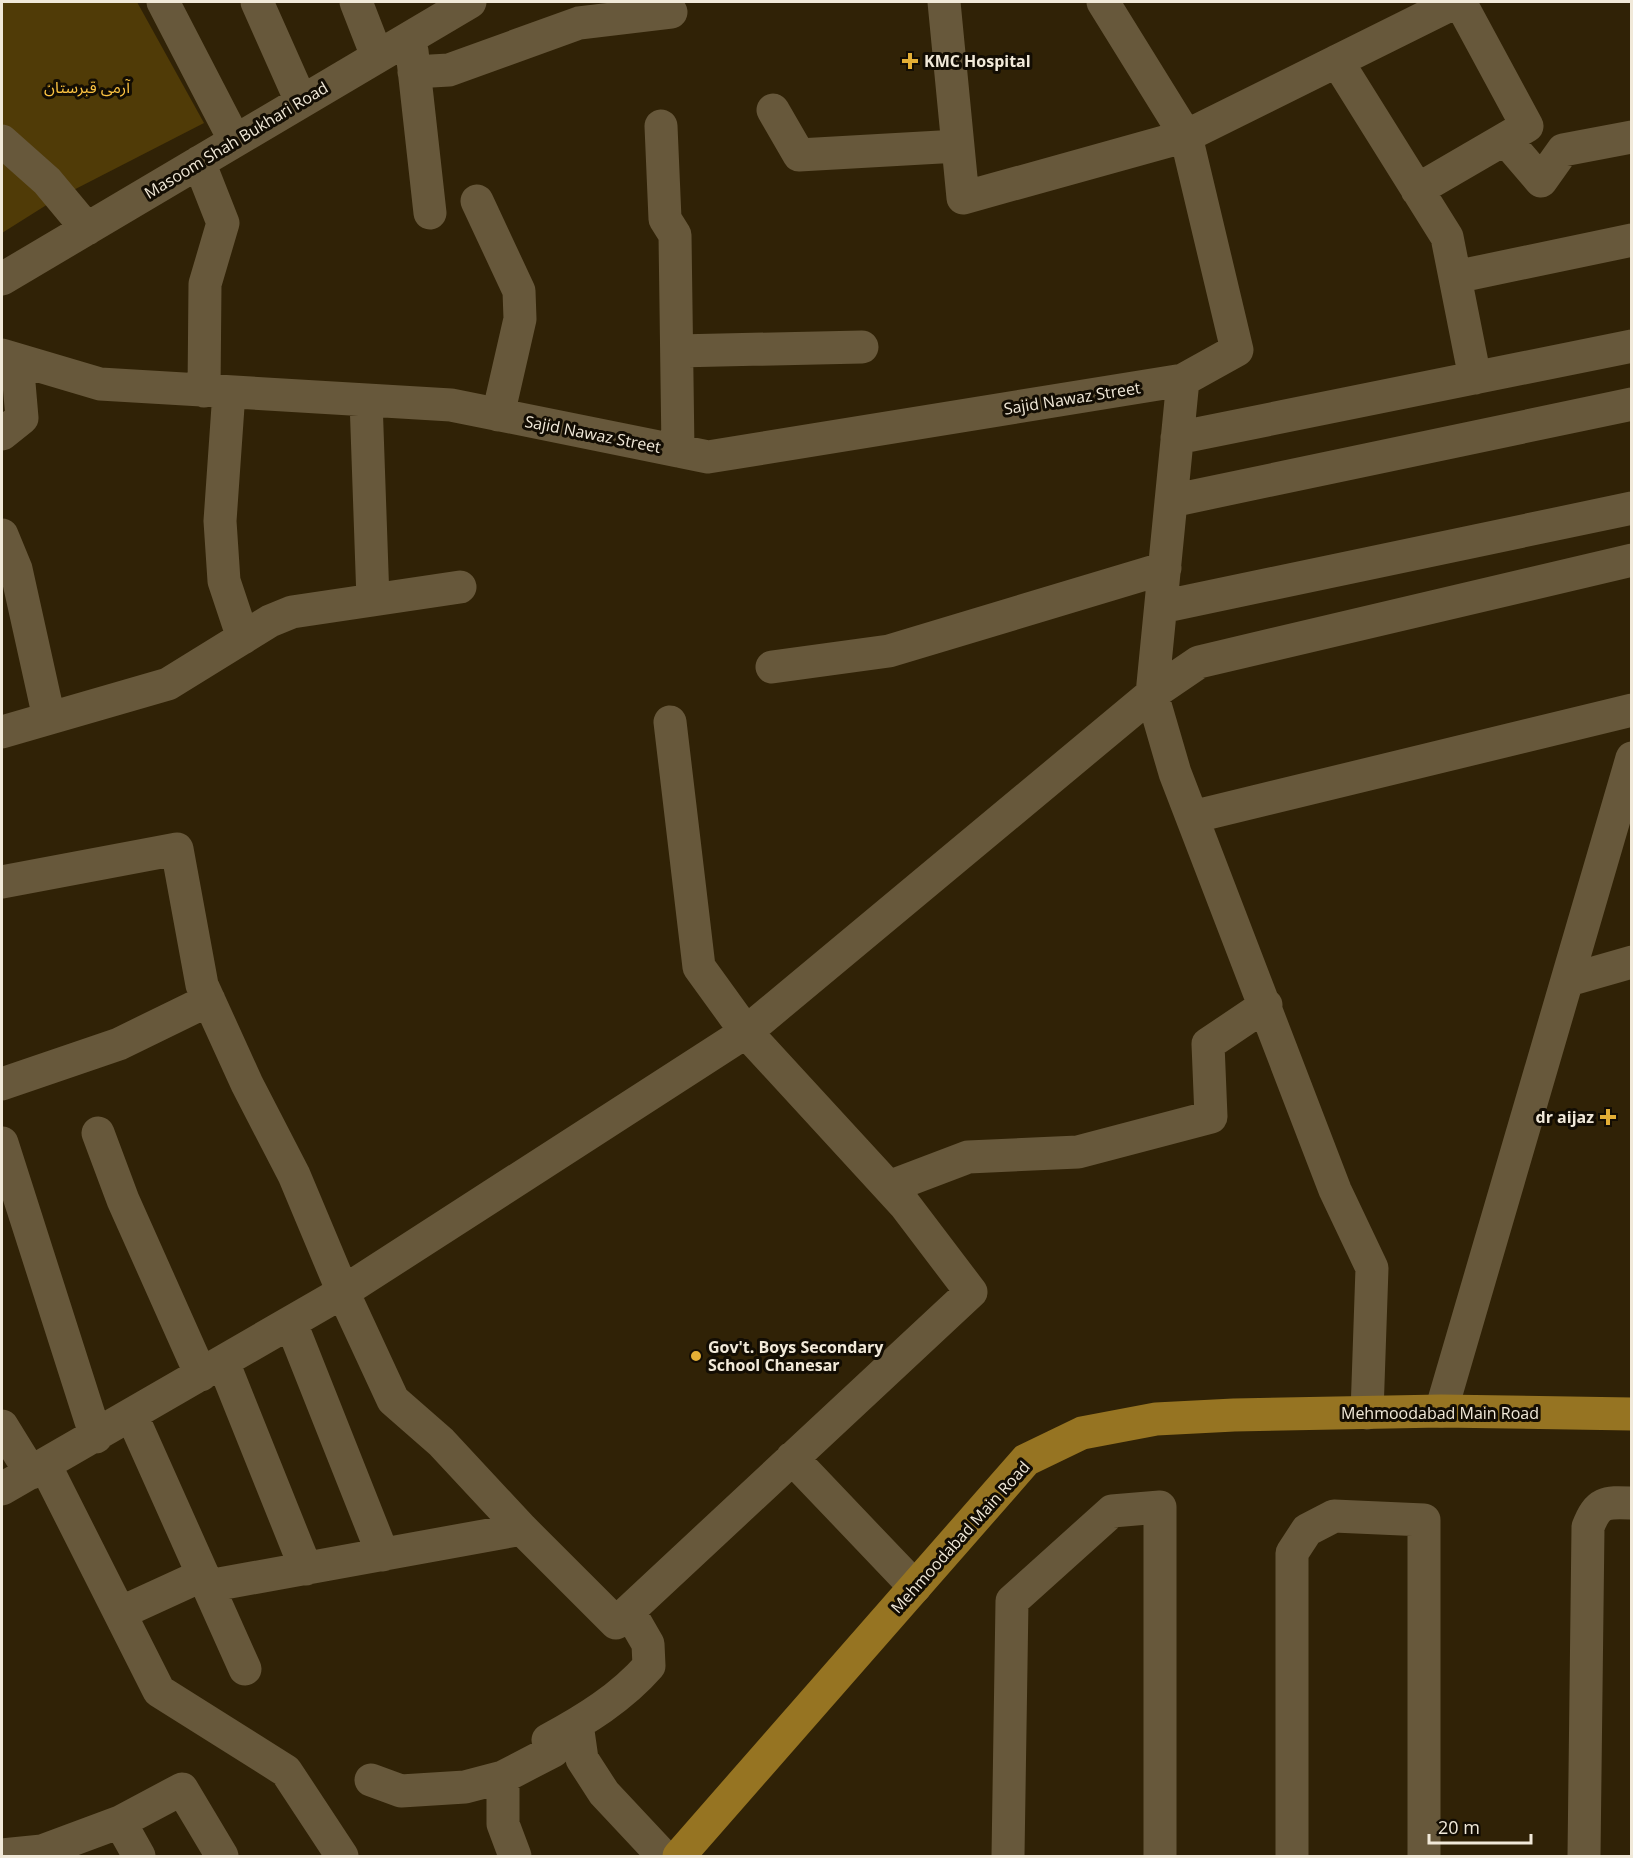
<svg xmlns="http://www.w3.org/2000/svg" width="1633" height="1858" font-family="'Open Sans','Noto Sans Arabic',sans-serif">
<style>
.green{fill:#503b07}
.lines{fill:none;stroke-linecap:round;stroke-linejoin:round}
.minor{stroke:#67583b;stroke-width:33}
.major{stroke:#967422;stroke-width:33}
.poi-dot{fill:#e3ae35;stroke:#130d03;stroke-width:2}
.labels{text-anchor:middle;stroke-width:6;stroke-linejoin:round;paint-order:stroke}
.poi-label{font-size:16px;font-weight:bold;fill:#f1e9d9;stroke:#130d03;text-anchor:start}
.park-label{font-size:16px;fill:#fcc342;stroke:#130d03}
.street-label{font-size:16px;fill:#f1e9d9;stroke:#130d03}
</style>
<rect width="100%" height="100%" fill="#302206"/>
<path class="green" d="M2,2H137L204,123L56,199L2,233Z"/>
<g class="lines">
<path class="minor" d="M163,2L235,141
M257,2L301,101
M356,2L377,56
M944,2L963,198L1186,136L1456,2
M1103,2L1186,136L1237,350L1183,380L1152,694L1175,773L1335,1190L1372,1268L1367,1413
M412,51L430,213
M1337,61L1447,237L1475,378
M414,72L449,70L579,23L671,12
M773,110L799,155L958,146
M661,126L665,219L675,235L678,451
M1505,139L1541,181L1563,150L1632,137
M2,141L47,181L87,229
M199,162L223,223L205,284L204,391
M1417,190L1527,126L1460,2
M477,201L519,291L520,319L498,415
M1455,277L1632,240
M2,279L470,2
M677,351L862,347
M2,355L100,384L451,405L708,457L1183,380
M229,392L220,521L224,581L243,638
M366,400L373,600
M2,434L22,418L17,360
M1177,438L1632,346
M1171,501L1632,404
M2,535L16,569L49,718
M1161,607L1632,508
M772,667L889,651L1165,568
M2,732L168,684L270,621L292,612L460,587
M1192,817L1632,710
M2,882L177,849L202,985L247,1084L294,1175L343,1292L393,1400L441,1442L522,1529L616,1623L971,1292L905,1205L746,1032L699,967L670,722
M1569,980L1632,962
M2,1084L119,1044L209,1000
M98,1133L123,1200L201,1375
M2,1143L96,1437
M889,1187L968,1157L1078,1152L1211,1117L1208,1044L1266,1005
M291,1323L383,1555
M223,1362L306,1569
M1441,1411L1632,758
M132,1416L245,1669
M2,1426L31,1473
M792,1458L915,1587
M45,1465L159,1691L286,1771L342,1856
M2,1489L343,1292L746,1032L1152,694L1199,662L1632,560
M208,1586L522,1529
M120,1613L203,1575
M577,1724L582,1759L604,1793L663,1856
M503,1777V1824L515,1856
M371,1780L401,1791L465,1787L503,1777L553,1751L548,1740C585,1720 621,1698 649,1666L648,1644L629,1611
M120,1822L139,1856
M2,1855L42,1851L120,1822L182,1789L222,1856
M1008,1856L1012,1601L1112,1511L1160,1507V1856
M1292,1856V1553L1307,1530L1334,1516L1424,1520V1856
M1584,1856L1588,1527C1598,1501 1606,1502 1632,1503"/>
<path class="major" d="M679,1856L1026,1460L1082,1433L1156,1419L1234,1415L1441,1411L1632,1414"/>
</g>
<g class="poi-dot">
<path d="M907 52h6v6h6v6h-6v6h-6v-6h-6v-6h6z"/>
<path d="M1605 1108h6v6h6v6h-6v6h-6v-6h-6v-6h6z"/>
<circle cx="696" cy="1356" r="6"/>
</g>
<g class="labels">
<g class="poi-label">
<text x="924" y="67">KMC Hospital</text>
<text x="1594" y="1123" text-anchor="end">dr aijaz</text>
<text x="708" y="1353">Gov't. Boys Secondary<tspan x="708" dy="18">School Chanesar</tspan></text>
</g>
<g class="park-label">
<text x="87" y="93">آرمی قبرستان</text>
</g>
<g class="street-label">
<text transform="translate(236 140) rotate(-31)" y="6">Masoom Shah Bukhari Road</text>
<text transform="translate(1072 398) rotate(-9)" y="6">Sajid Nawaz Street</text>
<text transform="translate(593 434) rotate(11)" y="6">Sajid Nawaz Street</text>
<text x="1440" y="1419">Mehmoodabad Main Road</text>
<text transform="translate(960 1537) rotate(-48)" y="6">Mehmoodabad Main Road</text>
</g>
</g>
<rect width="1633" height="1858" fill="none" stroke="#f1e9d9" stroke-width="6"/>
<path d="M1429 1834v9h102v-9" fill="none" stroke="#f1e9d9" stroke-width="3"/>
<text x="1438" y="1834" font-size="18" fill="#f1e9d9" stroke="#130d03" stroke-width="4.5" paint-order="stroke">20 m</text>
</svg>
